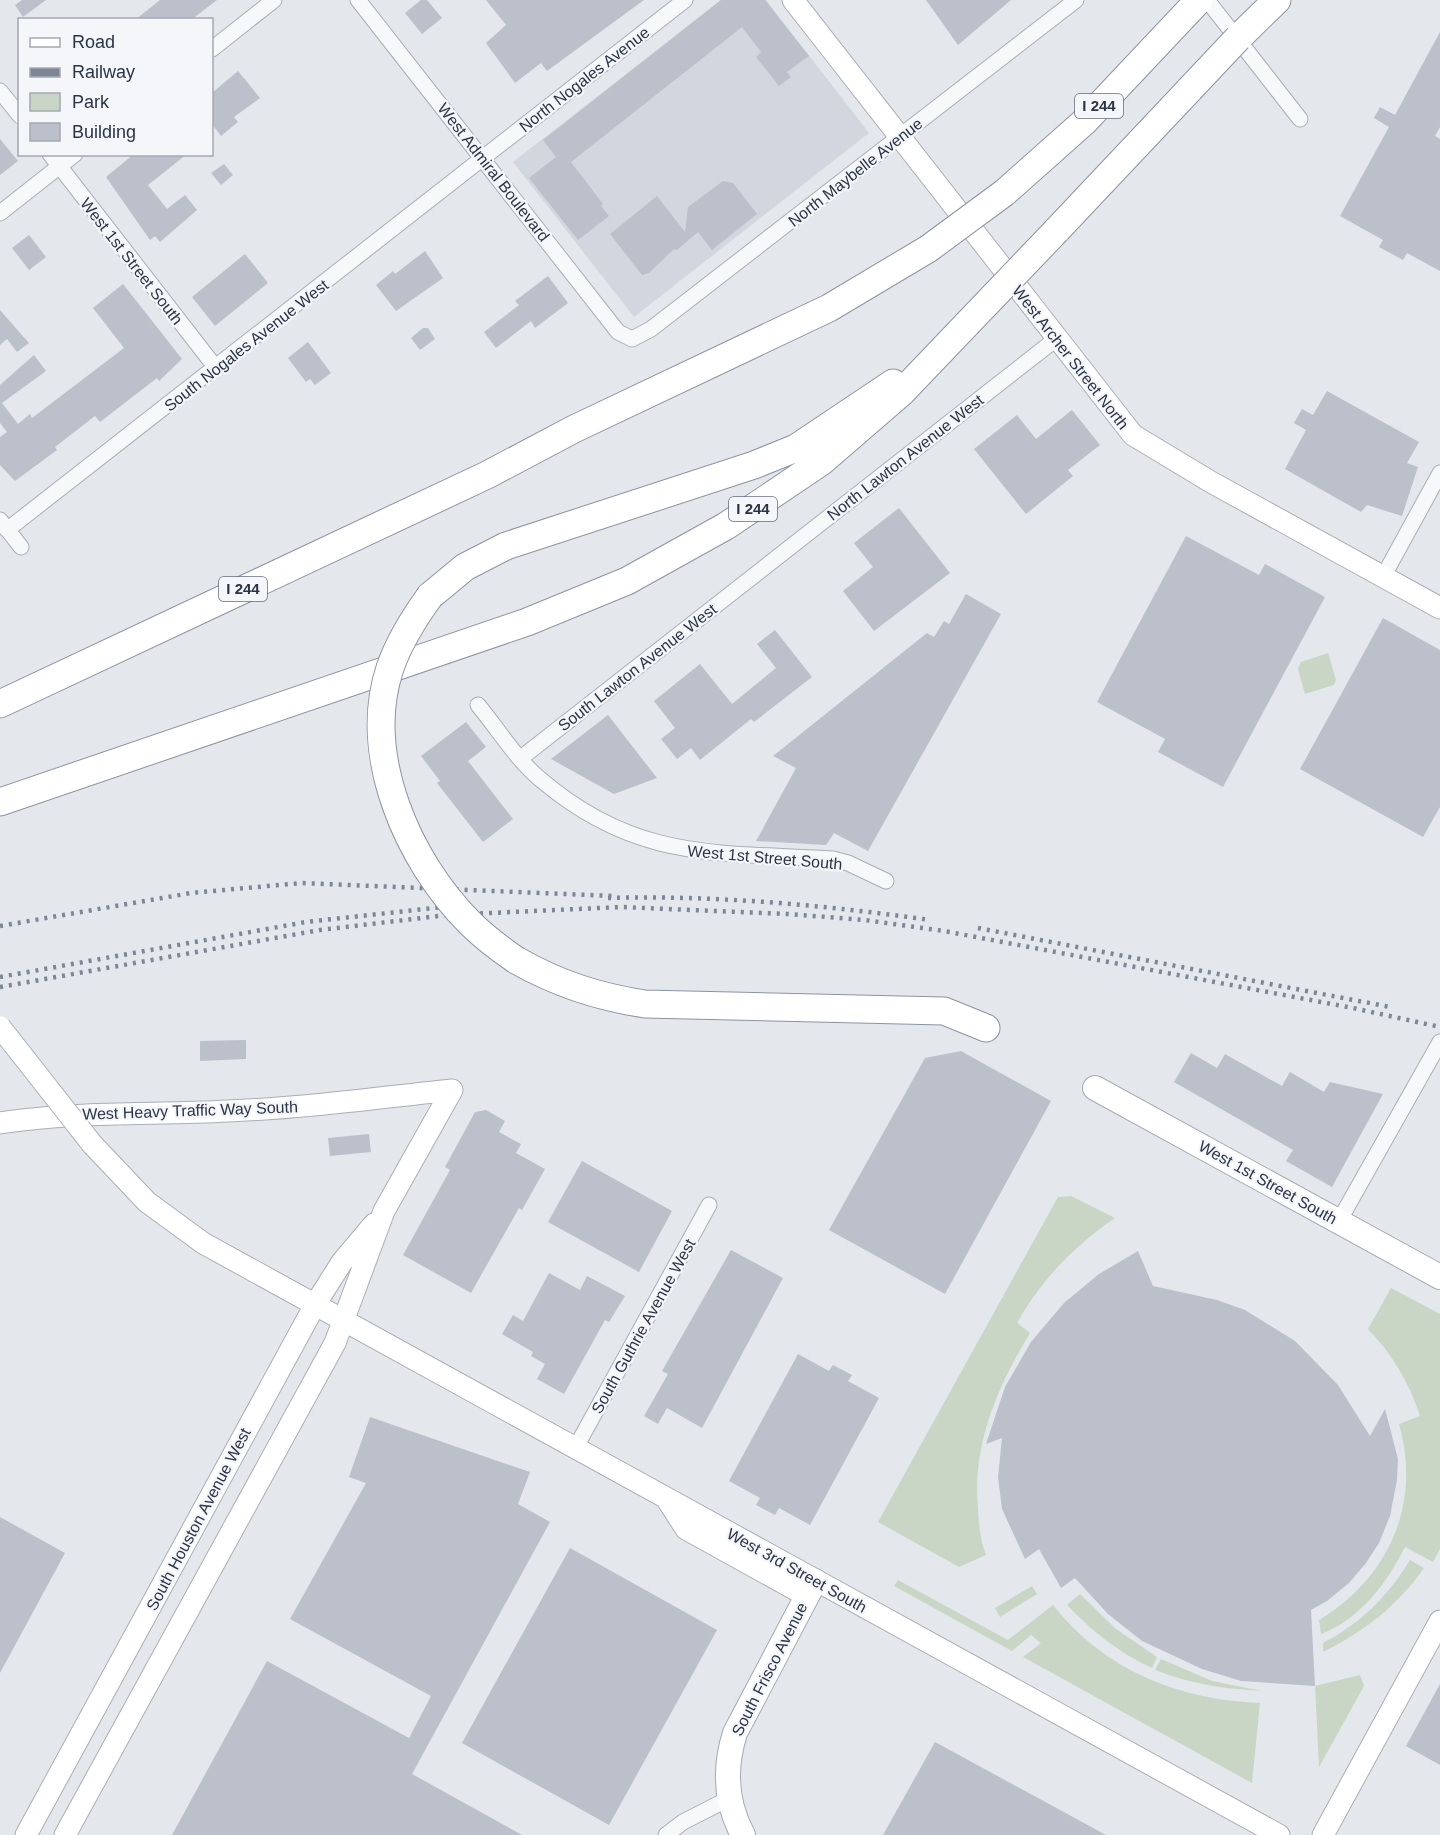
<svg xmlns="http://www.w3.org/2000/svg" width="1440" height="1835" font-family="Helvetica,sans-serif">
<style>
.built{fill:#d2d6de}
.green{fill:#c9d6c5}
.building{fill:#bbc0ca}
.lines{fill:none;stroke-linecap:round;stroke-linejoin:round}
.street-casing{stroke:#a9aeb7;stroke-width:17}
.secondary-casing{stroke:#a9aeb7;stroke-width:23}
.primary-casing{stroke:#a3abb8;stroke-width:26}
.highway-casing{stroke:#8b94a3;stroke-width:29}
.street{stroke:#f7f8fa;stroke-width:15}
.secondary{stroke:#fff;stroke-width:21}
.primary{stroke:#fff;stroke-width:24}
.highway{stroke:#fff;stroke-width:27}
.rail{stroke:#7d8696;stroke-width:4.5;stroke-dasharray:3 6;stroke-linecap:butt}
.secondary-bridge-casing{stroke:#a9aeb7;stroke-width:23;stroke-linecap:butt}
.highway-bridge-casing{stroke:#8b94a3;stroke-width:29;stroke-linecap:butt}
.secondary-bridge{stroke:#fff;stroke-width:21}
.highway-bridge{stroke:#fff;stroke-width:27}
.labels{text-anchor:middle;stroke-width:4.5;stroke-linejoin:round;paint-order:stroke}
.shield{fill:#f4f6f9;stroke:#676e7b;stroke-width:1.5}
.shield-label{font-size:15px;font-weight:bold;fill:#2b3445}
.street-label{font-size:16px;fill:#2b3445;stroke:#f4f6f9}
</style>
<rect width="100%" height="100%" fill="#e4e7ec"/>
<path class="built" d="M721,0H766L869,133L634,317L513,162Z"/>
<path class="green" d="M1328,653L1336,680L1334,685L1305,694L1298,669L1301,662Z
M1071,1196L1115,1218C1073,1247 1042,1279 1017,1323L1030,1333C997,1388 972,1444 978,1510C979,1525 980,1540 986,1555L959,1567L878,1522L1058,1197Z
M1391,1288L1440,1314V1549L1433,1562L1405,1547C1387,1583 1360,1619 1321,1634L1319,1620C1389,1578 1422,1503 1399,1424L1420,1416C1409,1382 1392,1354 1368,1329Z
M1410,1560L1424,1568C1397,1606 1365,1631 1323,1652V1643C1360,1624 1388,1596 1410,1560Z
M898,1580L1008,1640L1053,1605C1104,1670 1179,1700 1260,1703L1252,1783L1023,1657L1041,1643L1031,1635L1012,1651L894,1586Z
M1032,1586L1037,1594L1000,1617L995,1608Z
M1080,1594L1116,1629L1157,1657L1152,1668C1119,1653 1092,1631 1067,1605Z
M1161,1659L1212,1681L1262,1691C1224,1689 1191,1684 1155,1670Z
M1360,1675L1364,1686L1319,1767L1315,1686Z"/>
<path class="building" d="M22,0H46L23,17L15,5Z
M160,0H217L191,20H135Z
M421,0H427L442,18L422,34L405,13Z
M486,0H644L547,71L541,63L515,83L486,43L506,25Z
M721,0H765L809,56L787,72L791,77L779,86L756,57L761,52L742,27L571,162L603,204L601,206L609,216L578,240L529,178L556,157L543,140Z
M926,0H1011L958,45Z
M1440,32V127L1435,136L1440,139V271L1407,253L1403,260L1379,247L1383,240L1340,216L1389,127L1374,118L1380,107L1395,115Z
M238,71L260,98L234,117L238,122L221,136L212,124V93Z
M0,139L18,161L0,175Z
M134,154H187L148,185L167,209L185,195L197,210L160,242L155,236L150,240L106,177Z
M224,164L233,175L221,185L211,173Z
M723,181L733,183L757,214L712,250L698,232L677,250L674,249L649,273L642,275L610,234L657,196L685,232L688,207Z
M29,235L46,257L29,270L12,248Z
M425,251L443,278L396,311L376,285L393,271L395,274Z
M245,254L268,283L215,326L192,297Z
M548,276L568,303L535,328L531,321L496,348L484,332L519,305L515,301Z
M123,284L182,359L159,381L157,378L100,422L95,416L55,447L57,450L15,481L0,465V437L7,432L0,423V385L34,355L46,371L2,403L18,424L30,414L32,418L124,348L93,308Z
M0,310L29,343L17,352L7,339L0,345Z
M423,328H428L435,339L420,350L411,338Z
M308,342L331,373L315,385L310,379L306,382L288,358Z
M1327,391L1419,442L1407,463L1418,467L1402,516L1367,505L1361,512L1285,469L1306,430L1294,423L1302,409L1313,415Z
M1072,410L1100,445L1068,470L1073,476L1026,514L974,449L1017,415L1036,439Z
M899,508L950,573L874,631L843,591L873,567L854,543Z
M1186,536L1259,575L1265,564L1325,597L1223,787L1158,752L1165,739L1097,702Z
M966,594L1001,614L868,851L834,833L826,845L756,841L796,768L773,756L927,633L934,637L944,621L949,624Z
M1383,618L1440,650V807L1423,837L1300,769Z
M775,630L812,677L754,722L751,719L700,760L691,748L677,759L661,739L675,728L654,701L700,664L732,704L776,668L757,644Z
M608,715L657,778L614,794L551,759Z
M466,722L486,747L468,761L513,819L483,842L437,783L440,781L421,756Z
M246,1040V1059L200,1061V1041Z
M961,1051L1051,1101L945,1294L829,1230L925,1058Z
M1191,1053L1217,1068L1225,1054L1282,1086L1290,1072L1324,1092L1330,1082L1383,1094L1332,1187L1286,1161L1293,1150L1174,1082Z
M486,1110L505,1121L499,1132L521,1144L516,1153L545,1169L522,1210L519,1208L471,1293L403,1255L450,1170L445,1167L475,1112Z
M369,1134L371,1152L330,1156L328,1138Z
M582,1161L672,1211L639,1272L548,1222Z
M731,1250L783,1278L702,1428L667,1408L658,1424L644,1416L668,1374L662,1371Z
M1138,1251L1153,1286L1217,1300L1245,1310L1295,1341L1338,1385L1370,1436L1385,1409L1398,1459L1397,1480L1390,1516L1379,1543L1366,1563L1349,1583L1327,1601L1311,1610L1315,1686L1241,1681L1202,1669L1142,1641L1108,1614L1075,1578L1061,1588L1039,1549L1025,1559L1002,1509L998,1477L1002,1438L986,1444L1005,1387L1031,1342L1064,1303L1099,1274Z
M549,1273L580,1290L587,1276L625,1296L609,1322L605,1320L564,1394L537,1379L545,1364L531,1356L533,1352L502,1334L513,1315L523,1321Z
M798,1354L829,1371L833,1365L852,1375L848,1381L879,1398L810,1525L779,1508L775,1515L756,1505L760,1498L729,1481Z
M370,1417L530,1472L518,1504L550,1522L412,1774L522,1835H172L267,1661L409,1738L431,1696L290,1619L366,1483L349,1477Z
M0,1517L65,1553L0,1673Z
M570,1548L717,1630L609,1825L462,1743Z
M1440,1684V1765L1406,1746Z
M935,1742L1106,1835H883Z"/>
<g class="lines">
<g class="street-casing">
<path id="street" d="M358,0L618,332L632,339L651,329L1076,0
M1207,0L1300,119
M212,49L274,0
M0,91L20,116
M50,154L216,368
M0,213L75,154
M0,520L21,547
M7,530L685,0
M1383,577L1440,473
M478,705C498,729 516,759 540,779C636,861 716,852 833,859L848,863L886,881
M521,758L1056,339
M1339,1221L1440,1042
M576,1447L709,1205
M666,1835L683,1822L730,1798"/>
</g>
<g class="secondary-casing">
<path id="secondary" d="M793,0L1133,435L1211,482L1440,608
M0,1123C76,1111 152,1115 228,1111C303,1108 378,1098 452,1090
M92,1144L147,1202L203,1243L1279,1835
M666,1498L686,1529L807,1596
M26,1835L316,1303L342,1262L374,1224
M65,1835L335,1343L384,1211L452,1090
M1323,1835L1440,1621"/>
</g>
<g class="primary-casing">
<path id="primary" d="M1095,1088L1440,1277
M743,1835C725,1802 724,1768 735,1733L815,1581"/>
</g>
<g class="highway-casing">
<path id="highway" d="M1238,38L1277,0
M1004,193L1084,122L1199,0
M1056,231L1190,89
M430,596L465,567L506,546L754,465L796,448L893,383
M0,704L487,475L574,429L829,308L928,249
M0,802L527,622L627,581L726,526L821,462L902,392L967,324
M516,960C558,984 598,997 645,1004L944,1011L986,1028"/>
</g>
<use href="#street" class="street"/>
<use href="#secondary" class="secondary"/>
<use href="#primary" class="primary"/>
<use href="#highway" class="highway"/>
<path class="rail" d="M608,898C715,895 824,905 930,920
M0,926L191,893L301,883L614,896
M978,928L1390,1007
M0,977L306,922L461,905
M0,987L320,930L447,915L621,907L788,914L865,920L944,931L1353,1008L1440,1027"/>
<g class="secondary-bridge-casing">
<path id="secondary-bridge" d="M0,1027L92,1144"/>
</g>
<g class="highway-bridge-casing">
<path id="highway-bridge" d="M1190,89L1238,38
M928,249L1004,193
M967,324L1056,231
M430,596C414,618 399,642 390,668C361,755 408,861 470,923C484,937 500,949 516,960"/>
</g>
<use href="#secondary-bridge" class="secondary-bridge"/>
<use href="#highway-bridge" class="highway-bridge"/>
</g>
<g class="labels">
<g class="shield">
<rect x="1075" y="94" width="48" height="24" rx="4.5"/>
<rect x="729" y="497" width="48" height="24" rx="4.5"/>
<rect x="219" y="577" width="48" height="24" rx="4.5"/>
</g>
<g class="shield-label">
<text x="1099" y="111">I 244</text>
<text x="753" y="514">I 244</text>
<text x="243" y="594">I 244</text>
</g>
<g class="street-label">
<text transform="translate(584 79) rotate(-38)" y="6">North Nogales Avenue</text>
<text transform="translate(494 172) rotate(52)" y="6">West Admiral Boulevard</text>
<text transform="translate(855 172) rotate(-38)" y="6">North Maybelle Avenue</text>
<text transform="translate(132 261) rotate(52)" y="6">West 1st Street South</text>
<text transform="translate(246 345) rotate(-38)" y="6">South Nogales Avenue West</text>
<text transform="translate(1071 357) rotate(52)" y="6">West Archer Street North</text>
<text transform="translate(905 457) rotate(-38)" y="6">North Lawton Avenue West</text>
<text transform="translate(637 667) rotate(-38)" y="6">South Lawton Avenue West</text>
<text transform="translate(765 857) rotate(5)" y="6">West 1st Street South</text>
<text transform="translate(190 1110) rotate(-2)" y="6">West Heavy Traffic Way South</text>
<text transform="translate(1268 1182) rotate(29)" y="6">West 1st Street South</text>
<text transform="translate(643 1326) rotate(-61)" y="6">South Guthrie Avenue West</text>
<text transform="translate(198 1519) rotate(-62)" y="6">South Houston Avenue West</text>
<text transform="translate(797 1570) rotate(29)" y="6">West 3rd Street South</text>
<text transform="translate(769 1669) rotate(-63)" y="6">South Frisco Avenue</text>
</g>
</g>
<rect x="18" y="18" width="195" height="138" fill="#f4f6f9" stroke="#a4a8b1" stroke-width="1.5"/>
<rect x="30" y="38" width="30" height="9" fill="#ffffff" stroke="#a4a8b1" stroke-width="1.5"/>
<text x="72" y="48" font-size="18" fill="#2b3445">Road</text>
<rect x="30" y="68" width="30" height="9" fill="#7d8696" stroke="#a4a8b1" stroke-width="1.5"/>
<text x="72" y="78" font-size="18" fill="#2b3445">Railway</text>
<rect x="30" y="93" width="30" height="18" fill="#c9d6c5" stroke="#a4a8b1" stroke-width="1.5"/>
<text x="72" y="108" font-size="18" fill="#2b3445">Park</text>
<rect x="30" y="123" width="30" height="18" fill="#bbc0ca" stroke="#a4a8b1" stroke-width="1.5"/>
<text x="72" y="138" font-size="18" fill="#2b3445">Building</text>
</svg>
